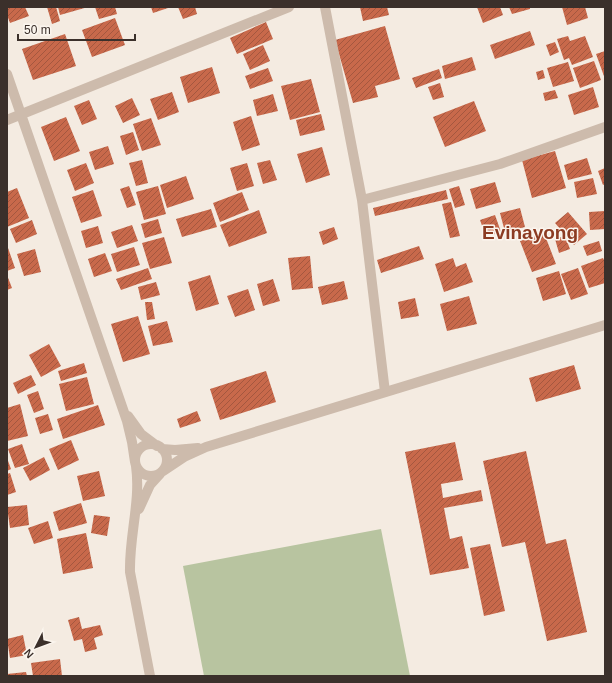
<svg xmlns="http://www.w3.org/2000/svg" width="612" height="683" font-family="Helvetica,sans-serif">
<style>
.grass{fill:#b8c4a0}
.building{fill:url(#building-hatch)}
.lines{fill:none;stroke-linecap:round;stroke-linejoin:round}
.street{stroke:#cdbbac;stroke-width:10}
.labels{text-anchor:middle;stroke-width:3;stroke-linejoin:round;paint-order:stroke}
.town-label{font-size:19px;font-weight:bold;fill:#8c3b22;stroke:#fbf5ee}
</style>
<defs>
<pattern id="building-hatch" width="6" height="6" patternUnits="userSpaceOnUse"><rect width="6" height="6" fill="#c8694b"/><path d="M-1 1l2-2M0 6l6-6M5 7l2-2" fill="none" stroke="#a4573f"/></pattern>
</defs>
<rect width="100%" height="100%" fill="#f4ebe1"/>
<path class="grass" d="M381,529L410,676H204L183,566Z"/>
<path class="building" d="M7,7H25L29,16L10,23L7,15Z
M47,7H56L60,21L52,24Z
M58,7H88L60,15Z
M95,7H115L117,14L99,19Z
M151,7H171L153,13Z
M178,7H195L197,14L183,19Z
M360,7H387L389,15L363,21Z
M477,7H500L503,15L483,23Z
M509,7H530V9L512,14Z
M562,7H585L588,18L567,25Z
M115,18L125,45L92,57L82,30Z
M266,22L273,39L237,54L230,38Z
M385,26L400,79L375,86L378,97L353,103L335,40Z
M530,31L535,45L495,59L490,45Z
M65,34L76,66L33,80L22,49Z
M568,36L570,41L585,36L593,57L572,65L569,58L564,60L557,39Z
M555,42L559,52L550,56L546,45Z
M263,45L270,61L250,70L243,54Z
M605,51V79L596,54Z
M472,57L476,70L445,79L442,66Z
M594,61L601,80L580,88L573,68Z
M568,62L574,81L553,87L547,68Z
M212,67L220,93L188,103L180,77Z
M268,68L273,81L250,89L245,76Z
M439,69L442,78L416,88L412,78Z
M543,70L545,78L538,80L536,72Z
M311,79L320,112L290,120L281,86Z
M440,83L444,97L433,100L428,87Z
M593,87L599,107L574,115L568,95Z
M555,90L558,98L545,101L543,93Z
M172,92L179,112L158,120L150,99Z
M273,94L278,111L257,116L253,100Z
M132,98L140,115L123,123L115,106Z
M89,100L97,119L82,125L74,106Z
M474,101L486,131L445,147L433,117Z
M321,114L325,130L300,136L296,120Z
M251,116L260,145L242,151L233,122Z
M66,117L80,151L54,161L41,127Z
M151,118L161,145L142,151L133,124Z
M133,132L139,150L126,155L120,136Z
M108,146L114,164L95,170L89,152Z
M322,147L330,175L306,183L297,154Z
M555,151L566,188L532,198L522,160Z
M587,158L592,174L568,180L564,165Z
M142,160L148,183L136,186L129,163Z
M270,160L277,180L263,184L257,163Z
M86,163L94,183L75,191L67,170Z
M247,163L254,186L237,191L230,168Z
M605,168V184L603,185L598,171Z
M186,176L194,199L167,208L160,185Z
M593,178L597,194L577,198L574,182Z
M495,182L501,202L476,209L470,189Z
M129,186L136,205L127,208L120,189Z
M158,186L166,214L144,220L136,192Z
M459,186L465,205L455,208L449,189Z
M17,188L29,218L7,227V192Z
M93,190L102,216L81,223L72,197Z
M446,190L448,199L375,216L373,208Z
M242,192L249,210L220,222L213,203Z
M451,202L460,236L450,238L442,204Z
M520,208L525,227L505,232L500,213Z
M211,209L217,227L182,237L176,219Z
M259,210L267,233L229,247L220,225Z
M605,211V229L590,230L589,212Z
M568,212L587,234L574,245L555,223Z
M495,215L501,232L486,237L480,220Z
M158,219L162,233L145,238L141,224Z
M32,220L37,234L16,243L10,229Z
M132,225L138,241L117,248L111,232Z
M98,226L103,243L86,248L81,231Z
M334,227L338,239L323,245L319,232Z
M544,233L556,264L532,272L520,241Z
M565,236L570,249L559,253L555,239Z
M164,237L172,263L150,269L142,243Z
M599,241L602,251L587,256L583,246Z
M7,245L15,268L7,271Z
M419,246L424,259L381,273L377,260Z
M134,247L140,265L117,272L111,254Z
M35,249L41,272L24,276L17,254Z
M105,253L112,271L94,277L88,259Z
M310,256L313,288L292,290L288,258Z
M453,258L456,267L466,263L473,282L444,292L435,264Z
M603,258L605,262V283L589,288L581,266Z
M148,268L152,279L121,290L116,279Z
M578,268L588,294L571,300L561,274Z
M559,271L566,294L543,301L536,278Z
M7,275L12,288L7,290Z
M210,275L219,304L196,311L188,282Z
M273,279L280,301L263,306L257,284Z
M344,281L348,299L322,305L318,287Z
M156,282L160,295L141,300L138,287Z
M248,289L255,310L235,317L227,296Z
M469,296L477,324L447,331L440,304Z
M415,298L419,316L401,319L398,302Z
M145,302H152L155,319L147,320Z
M138,316L150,354L123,362L111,324Z
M167,321L173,342L153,346L148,326Z
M49,344L61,366L41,377L29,355Z
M84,363L87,373L61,381L58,371Z
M574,365L581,389L536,402L529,378Z
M266,371L276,402L220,420L210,389Z
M31,375L36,385L18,394L13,383Z
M87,377L94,404L66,411L59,384Z
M38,391L44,409L34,413L27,395Z
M20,404L28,436L7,441V408Z
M98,405L105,425L63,439L57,419Z
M197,411L201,421L180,428L177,419Z
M48,414L53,430L40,434L35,418Z
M71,440L79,460L58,470L49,449Z
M455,442L463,480L441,484L443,498L481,490L483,501L444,508L450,539L462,536L469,568L430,575L405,452Z
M22,444L29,464L15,468L8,449Z
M526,451L546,544L566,539L587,632L547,641L525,542L502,547L483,461Z
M44,457L50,470L30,481L23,468Z
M7,458L11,469L7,471Z
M99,471L105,496L83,501L77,476Z
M10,473L16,492L7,495V474Z
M81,503L87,523L59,531L53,512Z
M27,505L29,525L10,528L7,507Z
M94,515L110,517L107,536L91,533Z
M48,521L53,538L34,544L28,528Z
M86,533L93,568L63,574L57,539Z
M490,544L505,611L484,616L470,548Z
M79,617L82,629L100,625L103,635L94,638L97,649L85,652L82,639L74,641L68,620Z
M23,635L27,655L10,658L7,639Z
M60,659L62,676H33L31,663Z
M26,672L27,676H7V674Z"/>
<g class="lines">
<path class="street" d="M325,7L362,200L385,392
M7,74L127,421L132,442L135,462
M7,120L289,7
M362,200L500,164L605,127
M128,416L141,434L157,446
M135 460a16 16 0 1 1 32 0a16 16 0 1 1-32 0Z
M162,449L175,450L198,448
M136,466C141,501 129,536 130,572L150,676
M163,471L184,457L206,447L605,325
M139,509L150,485L160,474"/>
</g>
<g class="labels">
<g class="town-label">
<text x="530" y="239">Evinayong</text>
</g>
</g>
<rect width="612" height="683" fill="none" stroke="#3b302b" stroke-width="16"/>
<g transform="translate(36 647) rotate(228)" stroke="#fbf5ee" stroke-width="3" paint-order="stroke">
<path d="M0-3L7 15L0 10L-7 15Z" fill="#3b302b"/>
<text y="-6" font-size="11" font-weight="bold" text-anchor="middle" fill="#3b302b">N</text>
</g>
<path d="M18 34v6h117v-6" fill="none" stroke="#3b302b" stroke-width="2"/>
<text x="24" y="34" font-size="12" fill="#3b302b" stroke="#fbf5ee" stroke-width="3" paint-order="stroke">50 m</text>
</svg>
